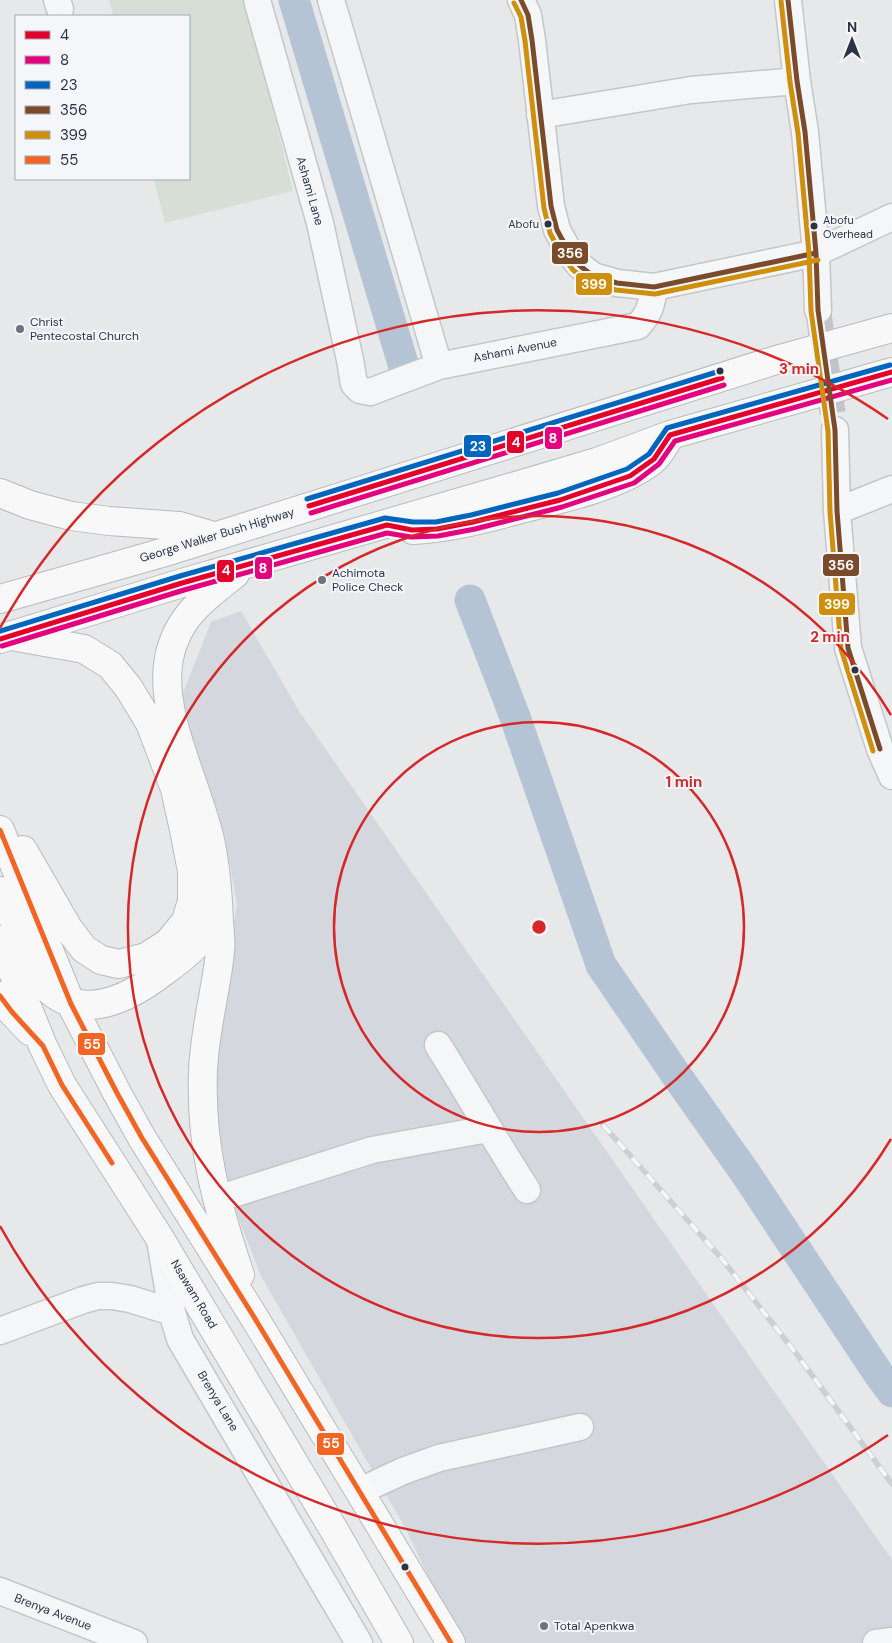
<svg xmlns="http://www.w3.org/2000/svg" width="892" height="1643" font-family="'DM Sans',sans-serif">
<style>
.built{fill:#d4d7dd}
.green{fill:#d6ded6}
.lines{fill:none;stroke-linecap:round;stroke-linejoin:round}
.river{stroke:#b4c4d5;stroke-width:31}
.minor-tunnel{stroke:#c1c4c9;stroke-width:26;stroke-dasharray:26 13;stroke-linecap:butt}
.minor-casing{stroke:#c4c6c8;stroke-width:29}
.highway-casing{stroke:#b8bbbf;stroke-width:30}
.minor{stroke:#f5f6f7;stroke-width:26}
.highway{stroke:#f8f8f8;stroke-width:28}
.rail-casing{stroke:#cecfd2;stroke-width:5.5}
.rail{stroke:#f4f6f9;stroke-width:4;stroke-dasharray:11;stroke-linecap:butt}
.bus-1-casing{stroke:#f4f6f9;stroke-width:9}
.bus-2-casing{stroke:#f4f6f9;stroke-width:9}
.bus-3-casing{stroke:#f4f6f9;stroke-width:9}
.bus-4-casing{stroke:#f4f6f9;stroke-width:9}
.bus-5-casing{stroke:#f4f6f9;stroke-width:9}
.bus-6-casing{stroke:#f4f6f9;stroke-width:9}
.bus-1{stroke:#e4002b;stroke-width:5}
.bus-2{stroke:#e5007d;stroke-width:5}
.bus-3{stroke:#0065bd;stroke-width:5}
.bus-4{stroke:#7a4b2a;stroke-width:5}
.bus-5{stroke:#ce8f0e;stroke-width:5}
.bus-6{stroke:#f26522;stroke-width:5}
.ring{fill:none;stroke:#d62828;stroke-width:2.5}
.bus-dot{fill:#2b3445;stroke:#f4f6f9;stroke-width:2}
.poi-dot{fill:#6c737f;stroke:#f4f6f9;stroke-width:2}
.labels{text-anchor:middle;stroke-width:4;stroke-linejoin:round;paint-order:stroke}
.bus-label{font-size:11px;fill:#2b3445;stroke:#f4f6f9;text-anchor:start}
.street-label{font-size:12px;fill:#2b3445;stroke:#f4f6f9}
.poi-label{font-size:12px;fill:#2b3445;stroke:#f4f6f9;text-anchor:start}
.centre{fill:#d62828;stroke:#f4f6f9;stroke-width:2.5}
.ring-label{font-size:15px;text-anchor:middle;font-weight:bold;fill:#d62828;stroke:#f4f6f9;stroke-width:4;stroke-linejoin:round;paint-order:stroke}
.line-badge{stroke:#f4f6f9;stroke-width:2}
.badge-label{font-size:14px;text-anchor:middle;font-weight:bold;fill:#fff}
</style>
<rect width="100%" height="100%" fill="#e6e8ea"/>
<path class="built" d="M241,611L299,711L892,1560V1643H459L407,1531L261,1276L229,1194L212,1107L213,1057L237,904L225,837L179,703L211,622Z"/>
<path class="green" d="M109,0H245L293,191L165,223L154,179H189V16H113Z"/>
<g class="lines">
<path class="river" d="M294,0L407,377
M470,600L515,717L601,965L679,1079L746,1174L880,1376L892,1392"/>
<path class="minor-tunnel" d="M818,310L835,430"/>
<g class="minor-casing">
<path id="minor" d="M57,0L60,9
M257,0L320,223L350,360L354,384L360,390L370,392L439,366L638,326C650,313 652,303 654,287
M331,0L439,366
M521,0L528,15L532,40L551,206L557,230L568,250L579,265L593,276L617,283L654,287L816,253L892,217
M788,0L797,81L805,132L816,253L818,310
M540,115L691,90L797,81
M835,430L837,511L848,648L880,749L892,776
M837,511L892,489
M438,1045C468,1093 496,1142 527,1190
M217,1199L372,1150L488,1129
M160,1240L172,1312L180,1339L359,1643
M0,1331L83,1300L98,1296H112L130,1299L172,1312
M360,1491L403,1471L439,1458L580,1427
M0,1591L134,1643
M876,1643L892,1641"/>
</g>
<g class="highway-casing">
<path id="highway" d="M0,493L30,505L71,516L109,521L179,526L213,536
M413,530C450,528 485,519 521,509C561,499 620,486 652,461C660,455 665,444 670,436
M235,574C204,598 177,617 169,658C158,713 198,786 210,840C216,867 218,895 219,922C220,932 221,943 220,952C216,992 204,1032 203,1072C200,1145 217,1206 240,1275
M0,599L172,550L773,361L892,328
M17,637L84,649L110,665L128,687L150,723L175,789L184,830L192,871V901L186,921L168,943L146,957L119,964L101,960L84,949L68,928L23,850
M0,639L182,583L502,490L597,462L670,435L892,372
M0,830L71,1004L117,1093L142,1138L254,1317L451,1643
M0,891L45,986C81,1023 128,999 162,973C173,965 185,956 195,946C204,935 211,914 217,901
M0,940L43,1046L62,1085L159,1237L334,1530L399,1643
M0,996L12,1012L30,1031"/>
</g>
<use href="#minor" class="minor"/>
<use href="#highway" class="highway"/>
<g class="rail-casing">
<path id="rail" d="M603,1125L722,1259L795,1352L892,1484"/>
</g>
<use href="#rail" class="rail"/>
<g class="bus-1-casing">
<path id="bus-1" d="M309,506L722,378
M0,639L182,583L387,525L412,530L437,529L473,522L560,500L630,476L654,459L670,435L892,372"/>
</g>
<g class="bus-2-casing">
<path id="bus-2" d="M311,513L724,385
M2,646L184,590L387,533L411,537L438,536L475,529L562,507L634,483L659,464L675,441L892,380"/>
</g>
<g class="bus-3-casing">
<path id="bus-3" d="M307,499L720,371
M0,631L180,576L385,518L413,522H436L471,515L558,493L627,469L649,454L667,428L890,365"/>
</g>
<g class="bus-4-casing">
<path id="bus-4" d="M521,0L528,15L532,40L551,206L557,230L568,250L579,265L593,276L617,283L654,287L816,253
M788,0L797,81L805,132L816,253L818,310L835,430L837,511L848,648L880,749"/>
</g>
<g class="bus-5-casing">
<path id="bus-5" d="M781,1L790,82L798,133L809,253L811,311L828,431L830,512L841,649L873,751
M514,3L521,17L525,41L544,208L550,233L561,254L573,270L590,283L616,290L655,294L818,260"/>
</g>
<g class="bus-6-casing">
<path id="bus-6" d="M0,830L71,1004L117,1093L142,1138L254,1317L451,1643
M0,996L12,1012L43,1046L62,1085L112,1163"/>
</g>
<use href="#bus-1" class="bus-1"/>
<use href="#bus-2" class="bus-2"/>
<use href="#bus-3" class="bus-3"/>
<use href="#bus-4" class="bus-4"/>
<use href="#bus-5" class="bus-5"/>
<use href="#bus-6" class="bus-6"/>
</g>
<g class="ring">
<circle cx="539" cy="927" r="205"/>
<path d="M891 1139A411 411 0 1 1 891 715"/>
<path d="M888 1435A616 616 0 0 1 0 1226M0 628A616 616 0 0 1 888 419"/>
</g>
<g class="bus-dot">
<circle cx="548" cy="224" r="4.5"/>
<circle cx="814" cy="226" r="4.5"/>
<circle cx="720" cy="371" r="4.5"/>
<circle cx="855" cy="670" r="4.5"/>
<circle cx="405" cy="1567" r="4.5"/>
</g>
<g class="poi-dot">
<circle cx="20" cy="329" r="5"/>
<circle cx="322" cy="580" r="5"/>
<circle cx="544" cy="1626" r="5"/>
</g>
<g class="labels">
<g class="bus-label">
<text x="823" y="224">Abofu<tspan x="823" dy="14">Overhead</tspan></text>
<text x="539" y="228" text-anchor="end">Abofu</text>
</g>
<g class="street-label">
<text transform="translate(310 191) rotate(74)" y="4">Ashami Lane</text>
<text transform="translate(515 350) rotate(-11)" y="4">Ashami Avenue</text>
<text transform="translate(217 535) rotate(-17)" y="4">George Walker Bush Highway</text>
<text transform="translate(194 1294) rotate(59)" y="4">Nsawam Road</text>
<text transform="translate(218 1401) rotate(59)" y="4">Brenya Lane</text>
<text transform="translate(53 1612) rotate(21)" y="4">Brenya Avenue</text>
</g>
<g class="poi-label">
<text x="30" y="326">Christ<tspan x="30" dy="14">Pentecostal Church</tspan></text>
<text x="332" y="577">Achimota<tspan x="332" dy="14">Police Check</tspan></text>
<text x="554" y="1630">Total Apenkwa</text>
</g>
</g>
<circle cx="539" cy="927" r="8" class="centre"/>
<g class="ring-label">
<text x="799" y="374">3 min</text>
<text x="830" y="642">2 min</text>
<text x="684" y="787">1 min</text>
</g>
<g class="line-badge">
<rect x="551" y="241" width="38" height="24" rx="5" fill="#7a4b2a"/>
<rect x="575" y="272" width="38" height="24" rx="5" fill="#ce8f0e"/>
<rect x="544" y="426" width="19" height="24" rx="5" fill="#e5007d"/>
<rect x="506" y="430" width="19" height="24" rx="5" fill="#e4002b"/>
<rect x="463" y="434" width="29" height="24" rx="5" fill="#0065bd"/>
<rect x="822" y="553" width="38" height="24" rx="5" fill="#7a4b2a"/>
<rect x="254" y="556" width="19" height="24" rx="5" fill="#e5007d"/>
<rect x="216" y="559" width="19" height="24" rx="5" fill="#e4002b"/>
<rect x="818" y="592" width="38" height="24" rx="5" fill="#ce8f0e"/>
<rect x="77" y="1032" width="29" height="24" rx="5" fill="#f26522"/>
<rect x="316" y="1432" width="29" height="24" rx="5" fill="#f26522"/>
</g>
<g class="badge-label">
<text x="570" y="258">356</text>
<text x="594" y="289">399</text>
<text x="553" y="443">8</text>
<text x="516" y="447">4</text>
<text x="478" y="451">23</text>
<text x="841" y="570">356</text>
<text x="263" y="573">8</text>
<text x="226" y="575">4</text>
<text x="837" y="609">399</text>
<text x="92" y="1049">55</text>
<text x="331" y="1448">55</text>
</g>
<rect x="15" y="15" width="175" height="165" fill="#f4f6f9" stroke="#a4a8b1"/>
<rect x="25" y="31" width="25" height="8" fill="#e4002b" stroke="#a4a8b1"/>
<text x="60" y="40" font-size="15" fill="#2b3445">4</text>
<rect x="25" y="56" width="25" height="8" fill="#e5007d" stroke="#a4a8b1"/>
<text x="60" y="65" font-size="15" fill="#2b3445">8</text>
<rect x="25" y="81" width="25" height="8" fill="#0065bd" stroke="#a4a8b1"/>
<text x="60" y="90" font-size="15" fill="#2b3445">23</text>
<rect x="25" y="106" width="25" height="8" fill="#7a4b2a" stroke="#a4a8b1"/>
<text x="60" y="115" font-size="15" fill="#2b3445">356</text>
<rect x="25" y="131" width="25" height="8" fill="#ce8f0e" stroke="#a4a8b1"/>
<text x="60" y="140" font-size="15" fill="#2b3445">399</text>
<rect x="25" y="156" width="25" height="8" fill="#f26522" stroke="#a4a8b1"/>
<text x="60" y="165" font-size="15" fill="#2b3445">55</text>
<g transform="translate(852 40)" stroke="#f4f6f9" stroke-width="4" paint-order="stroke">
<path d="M0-4L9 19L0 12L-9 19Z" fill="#2b3445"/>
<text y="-8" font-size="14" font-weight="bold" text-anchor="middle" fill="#2b3445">N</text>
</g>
</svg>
